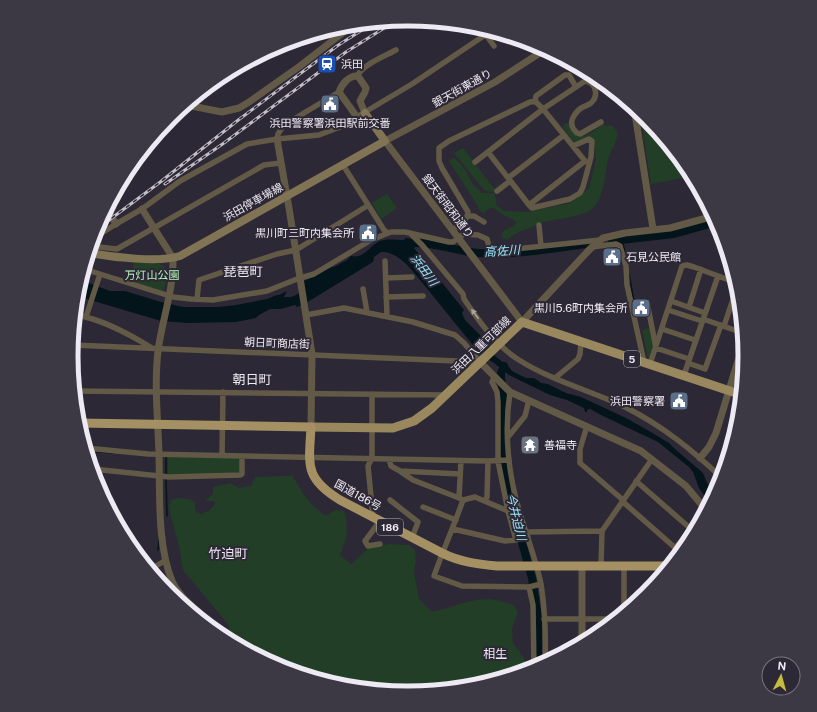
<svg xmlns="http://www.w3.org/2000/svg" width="817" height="712" font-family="'Public Sans','Noto Sans JP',sans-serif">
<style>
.green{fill:#233e26}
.water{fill:#03151b}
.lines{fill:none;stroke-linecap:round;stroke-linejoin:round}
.stream{stroke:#03151b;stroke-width:1.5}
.river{stroke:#03151b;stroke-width:8}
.minor{stroke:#625a46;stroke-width:5.5}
.tertiary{stroke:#625a46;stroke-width:7}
.secondary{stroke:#817454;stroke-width:8}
.primary{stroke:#99885e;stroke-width:9}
.trunk{stroke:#a49063;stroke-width:9}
.rail-casing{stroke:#c3bfc9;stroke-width:3}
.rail{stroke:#2d2835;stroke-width:1.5;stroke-dasharray:4.5;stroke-linecap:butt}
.oneway{fill:#a8a29c}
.labels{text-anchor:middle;stroke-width:4;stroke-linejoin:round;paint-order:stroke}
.shield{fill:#2d2835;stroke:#b4b0ba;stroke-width:1}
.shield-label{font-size:10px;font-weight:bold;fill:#eeeaf3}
.poi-label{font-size:11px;fill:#eeeaf3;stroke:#2d2835;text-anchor:start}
.street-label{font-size:11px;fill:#eeeaf3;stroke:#2d2835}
.park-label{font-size:11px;fill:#b7f7bc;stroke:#2d2835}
.water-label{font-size:12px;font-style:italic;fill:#99e6fb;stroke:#2d2835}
.neighbourhood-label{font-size:12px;fill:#eeeaf3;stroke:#2d2835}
.quarter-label{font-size:13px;fill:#eeeaf3;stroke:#2d2835}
.rim{fill:none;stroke:#eeeaf3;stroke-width:5}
</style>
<rect width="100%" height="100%" fill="#2d2835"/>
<path class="green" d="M640,112L647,118L689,169L693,176L651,184Z
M566,123H568C571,126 573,131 576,134C583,141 596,129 602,125L613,126L618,133C616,144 609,153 607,164C605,177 603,199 593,208C583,217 556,219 543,222C532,229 516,230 507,240L501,237L503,231L515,225L516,222L511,218L505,216L493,208H490L484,213L480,211L476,203L449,161L453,158C463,162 467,175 473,184C475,187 479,190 482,193H494L496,198V205L504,211L528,212L570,203L576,199L589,188L596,159L594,139L575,143L563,128V125Z
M463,148L496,191L490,192L484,190L454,153Z
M387,194L397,208L381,219L372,203Z
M134,262C144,263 166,259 167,274C167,279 165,285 164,290L163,291L132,282L134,271L132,270Z
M650,328L654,345L649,358H648L642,330Z
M168,457L239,458L240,459V472L168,475Z
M285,476H293C302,494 310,505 326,516L335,510L344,511C349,529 347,538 340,555L351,564L369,548L389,544L409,545L415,550L416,561L414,572L419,599L432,612C451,608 469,599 489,599C496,599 506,603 513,605L518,612L512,629L513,643L524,658L528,670L474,687L408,693L343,686L279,667L233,643L228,624L183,570L179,546L171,517L169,506L171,500C177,497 187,498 194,501L196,512L201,514L210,510L215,504V501H205L213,494V487L230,483L239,488L251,486L255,477Z"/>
<path class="water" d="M406,238L413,239L420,244L414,248L464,310L462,313L465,320L487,342L495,356L509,367L512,371L526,378H534L541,383L548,384L566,393L581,397L626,418L649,431L669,443L676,450L703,473L707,483L716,492L710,504L699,488L693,472L689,467L658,442L603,416L590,409L587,410V412H585L584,408L567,400L550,395L509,375L494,363L481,355L416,275C408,265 395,251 381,252L374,257L373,262L306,303L297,307L295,305L281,309H270L259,315L256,318L236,322L188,323L161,321L77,296L81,280L110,291H125L161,302L183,307H219L236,305L267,299L277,295H279L287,291L284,297H291L298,294L304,281L332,267H334L347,260L351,256C363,259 369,247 378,242C385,238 396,240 404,240Z"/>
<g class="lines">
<path class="stream" d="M622,240L626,257
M629,274L634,302
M87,451L113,453
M166,456V475
M166,478L167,516
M158,550L159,540"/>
<path class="river" d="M612,241L674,234L717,222
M414,243C436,242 457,252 480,253C512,256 554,248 586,244
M504,366L501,373V379L504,397L503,445L505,473L511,504L532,578L538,618V667"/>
<path class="minor" d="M481,28L494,46
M357,76C364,64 383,57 396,50
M535,101L536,96L565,75H569L576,87
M277,139L278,134L284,125L339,92
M475,162L543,109L585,81C596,82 599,96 591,103C589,105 585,106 583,107C577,110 570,119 572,125C572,128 575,131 577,133L580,134L601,122
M343,165L384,230L388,233
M508,178L564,135
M497,191L510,181
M529,205L532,208L570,199L580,193L583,187L591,157L592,141L589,139L573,146
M468,216H474L484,222
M539,225L541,246
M453,230C459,225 468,220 468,212L442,168L439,161V148L449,141L530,102L535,101L543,109L585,161L529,205L488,152
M411,234L422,245L463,294L464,299C479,321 496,346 519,360C552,381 592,391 627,408C664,427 692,450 722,478
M94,238L116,224L142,209L180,181L247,144L277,139L319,135L340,127L412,84L491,31
M92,243L99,247L117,249L264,165L281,163
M591,247L616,244L620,246L626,266L627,285L644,362
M385,261L387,316
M84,269L173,297L191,299L213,300L267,291L297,279L314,274L371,240L391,232H405L449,242H453L464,234L478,235L487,239L490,250L497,251L600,240
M386,278L412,277
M363,289L367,312
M386,297L423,296
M197,299L199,280L277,254L296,250L367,206
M671,301L705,313
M631,304L647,302L656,348L689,359
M689,307L701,269
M668,310L702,321
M76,315C102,319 129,334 152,348
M306,315L344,308L413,322L455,335L464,343L480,362
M86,317L100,274
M703,319L743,333
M724,326L732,302
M662,329L695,340
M73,345L480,362
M688,363L705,369L721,325
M650,364L682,266L687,265L694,267L737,283
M684,375L718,276
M734,375L743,378
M494,377L492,382L497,392L498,402V461L508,511L516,540
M555,378L578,359L580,354L581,342
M75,391L446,395
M510,392C504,431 508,475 520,513C527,537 536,560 541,584C545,610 546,637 545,663
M372,394V458L368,466L373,517
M587,426L580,449V463L623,500
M508,437L525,416L529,400
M86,448L148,454L488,461L509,460
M222,455L223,392
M389,459L391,466L400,471L460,474
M461,461L459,498L461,499
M93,469L169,477L240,475L242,474V456
M401,472L413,480L459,498
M636,481L691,529
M390,500L418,522L412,538
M485,501L487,497L488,461
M622,501L681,553
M423,507L456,520
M508,511L475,497L463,500C454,526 443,550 434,576L462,586L529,587L541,584
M380,521L365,541L368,546L380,544
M453,529L505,541L516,540L528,537
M526,532L602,531
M675,548L703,516
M601,566L602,531L652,459
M155,575L156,566L166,560
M529,587L533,605L534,669
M624,613V566
M544,619H616"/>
<path class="tertiary" d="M546,49L495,82L385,141L522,322L590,249L603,238L625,233L670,228L714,216
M186,105L222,112L239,108L249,102L300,66L354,24
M634,107L653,229
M357,117L339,92C342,84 349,75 358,76L366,88L365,92L360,101L365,113
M277,139L289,208L312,354L311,427
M108,206L109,213L116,224
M142,209L173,258C174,289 162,320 158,351C154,386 158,420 159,454C160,493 157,544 172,581C181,602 205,613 218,633
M480,362L510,392L641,451L686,486L706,510
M700,458L709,447L716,433L744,341
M582,566V644"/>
<path class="secondary" d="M89,253C112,257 159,263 180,256L385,141L365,113"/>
<path class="primary" d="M311,427L393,428L414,421L432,408L522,322L742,395"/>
<path class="trunk" d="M79,423L311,427C309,465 304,478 340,500L442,553C460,562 477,564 497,566H670"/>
<g class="rail-casing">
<path id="rail" d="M165,184L224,143L346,52L397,20
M97,229L159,183L237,121L337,46L373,23"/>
</g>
<use href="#rail" class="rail"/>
</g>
<defs><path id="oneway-solid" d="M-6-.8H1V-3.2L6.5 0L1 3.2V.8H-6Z"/></defs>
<use class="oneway" href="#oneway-solid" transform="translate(475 314) rotate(-126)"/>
<defs>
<g id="station-square" transform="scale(1)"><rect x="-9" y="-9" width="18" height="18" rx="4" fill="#1a4fb4" stroke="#2d2835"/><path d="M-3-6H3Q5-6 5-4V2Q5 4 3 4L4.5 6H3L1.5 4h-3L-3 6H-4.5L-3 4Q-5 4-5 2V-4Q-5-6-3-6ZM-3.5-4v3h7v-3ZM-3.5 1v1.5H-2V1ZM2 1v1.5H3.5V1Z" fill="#fff"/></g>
<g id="civic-square" transform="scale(1)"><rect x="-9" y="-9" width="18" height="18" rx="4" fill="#5c6f8a" stroke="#2d2835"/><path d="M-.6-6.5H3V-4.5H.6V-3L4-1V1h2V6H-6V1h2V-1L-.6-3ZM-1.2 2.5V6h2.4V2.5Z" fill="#fff"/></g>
<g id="temple-square" transform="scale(1)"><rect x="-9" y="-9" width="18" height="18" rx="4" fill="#6b7280" stroke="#2d2835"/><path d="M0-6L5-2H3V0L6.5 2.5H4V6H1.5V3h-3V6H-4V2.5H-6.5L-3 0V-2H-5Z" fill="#fff"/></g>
</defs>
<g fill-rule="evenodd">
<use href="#station-square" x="327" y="64"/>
<use href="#civic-square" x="330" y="104"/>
<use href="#civic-square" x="368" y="233"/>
<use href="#civic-square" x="612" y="257"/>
<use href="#civic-square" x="641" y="308"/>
<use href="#civic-square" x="679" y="401"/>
<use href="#temple-square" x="530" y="445"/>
</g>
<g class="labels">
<g class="shield">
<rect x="624" y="351" width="16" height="16" rx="3"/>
<rect x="377" y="519" width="26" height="16" rx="3"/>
</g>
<g class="shield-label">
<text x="632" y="363">5</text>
<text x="390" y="531">186</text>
</g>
<g class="poi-label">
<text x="341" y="68">浜田</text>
<text x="330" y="127" text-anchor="middle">浜田警察署浜田駅前交番</text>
<text x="354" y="237" text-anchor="end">黒川町三町内集会所</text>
<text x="626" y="261">石見公民館</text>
<text x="627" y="312" text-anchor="end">黒川5.6町内集会所</text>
<text x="665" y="405" text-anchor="end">浜田警察署</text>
<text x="544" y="449">善福寺</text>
</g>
<g class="street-label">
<text transform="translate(462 88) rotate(-29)" y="4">銀天街東通り</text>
<text transform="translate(253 202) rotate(-29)" y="4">浜田停車場線</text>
<text transform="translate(448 206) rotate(53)" y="4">銀天街昭和通り</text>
<text transform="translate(277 343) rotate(2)" y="4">朝日町商店街</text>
<text transform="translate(481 345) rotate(-44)" y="4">浜田八重可部線</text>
<text transform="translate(358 495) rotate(29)" y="4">国道186号</text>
</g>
<g class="park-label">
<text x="152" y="279">万灯山公園</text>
</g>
<g class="water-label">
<text transform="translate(502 251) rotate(-4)" y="4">高佐川</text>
<text transform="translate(424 270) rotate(53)" y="4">浜田川</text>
<text transform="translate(516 517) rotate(76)" y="4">今井迫川</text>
</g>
<g class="neighbourhood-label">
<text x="495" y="658">相生</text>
</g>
<g class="quarter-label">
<text x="243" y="276">琵琶町</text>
<text x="252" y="384">朝日町</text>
<text x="228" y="558">竹迫町</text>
</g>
</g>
<path d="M0 0H817V712H0ZM78 356a330 330 0 1 1 660 0a330 330 0 1 1-660 0Z" fill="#3c3844" fill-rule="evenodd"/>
<path class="rim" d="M78 356a330 330 0 1 1 660 0a330 330 0 1 1-660 0Z"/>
<g transform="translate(781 676) rotate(6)"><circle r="19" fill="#2d2835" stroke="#7a7681"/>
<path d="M0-3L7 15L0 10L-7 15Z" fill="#c4bc3d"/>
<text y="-6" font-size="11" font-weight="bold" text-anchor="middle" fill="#eeeaf3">N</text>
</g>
</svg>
